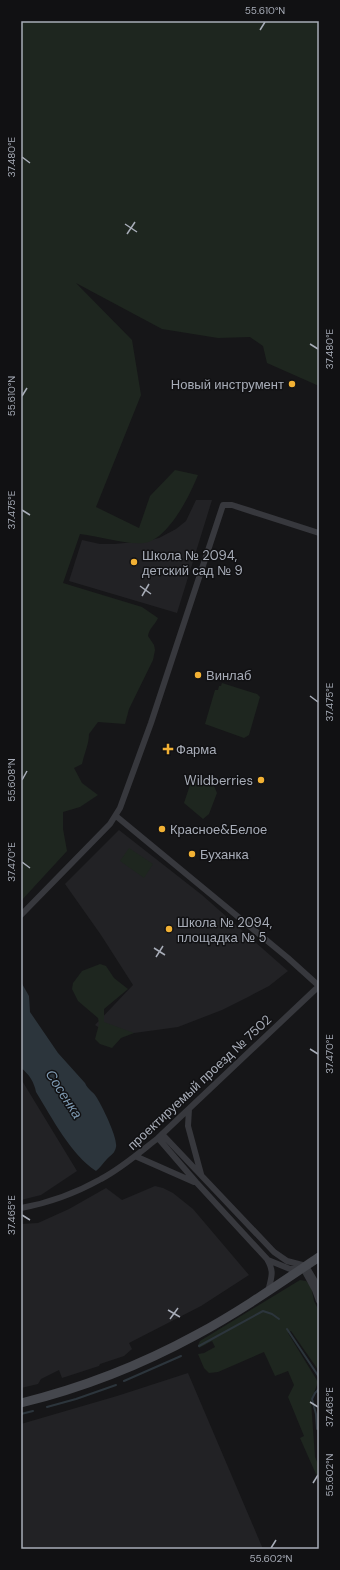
<svg xmlns="http://www.w3.org/2000/svg" width="340" height="1570" font-family="'DM Sans',sans-serif">
<style>
.built{fill:#222225}
.green{fill:#1e261f}
.water{fill:#2c353c}
.lines{fill:none;stroke-linecap:round;stroke-linejoin:round}
.stream{stroke:#2c353c;stroke-width:2}
.minor{stroke:#37383d;stroke-width:6}
.secondary{stroke:#45474d;stroke-width:9}
.ticks{fill:none;stroke:#a8adb8;stroke-width:1.5}
.poi-dot{fill:#f2b134;stroke:#111113;stroke-width:1.5}
.labels{text-anchor:middle;stroke-width:3;stroke-linejoin:round;paint-order:stroke}
.poi-label{font-size:13px;fill:#a8adb8;stroke:#111113;text-anchor:start}
.street-label{font-size:13px;fill:#a8adb8;stroke:#111113}
.water-label{font-size:14px;font-style:italic;fill:#7f9bb3;stroke:#111113}
.neatline{fill:none;stroke:#a8adb8;stroke-width:1.5}
.ticks-label{font-size:10px;text-anchor:middle;fill:#a8adb8}
</style>
<rect width="100%" height="100%" fill="#161618"/>
<path class="built" d="M196,500H212L177,613L69,581L82,540L100,544H114L146,541L159,538L176,529L186,521Z
M119,830L202,895L288,971L269,986L248,997L222,1010L178,1027L127,1034L103,1030L95,1025L133,985L101,935L65,884Z
M21,1079L77,1171L41,1195L21,1200Z
M155,1186L163,1188L173,1193L193,1209L249,1275L201,1306L129,1343L132,1349L124,1356L100,1364L99,1366L62,1378L59,1370L41,1379L38,1384L21,1388V1224L38,1223L69,1209L106,1188L122,1200Z
M188,1373L263,1549H21V1424L117,1396Z"/>
<path class="green" d="M21,21H319V386L267,363L263,346L250,337L218,338L162,329L76,283L132,340L141,395L96,507L139,528L150,496L175,470L198,475C190,495 168,540 144,543C126,545 99,536 80,534L63,583L142,607L158,618C155,625 149,628 148,636L154,645L155,650L153,660L129,709L125,724L98,722L89,734C89,744 84,754 82,764L74,768L82,783L98,795L80,807L63,812V829L67,851L21,901Z
M222,683L257,694L260,697L249,735L244,738L205,724L215,690H218L219,686H221Z
M192,779L214,786L217,793L209,814L203,819L184,803Z
M129,848L153,864L144,878L120,861Z
M100,964L106,966L114,978L128,989L104,1009V1022L134,1033L121,1038L112,1048L100,1044L95,1039L99,1024L98,1018L78,1001L72,989L73,983L82,971Z
M300,1280L306,1281L311,1286L314,1301L319,1311V1371L291,1331L288,1333L318,1382L311,1401L315,1457L319,1466V1481L300,1438L304,1436L288,1397L294,1385L288,1371L275,1376L264,1352L218,1372L209,1373L204,1368L198,1354L204,1353L215,1347L212,1341L199,1348L198,1345L200,1341Z"/>
<path class="water" d="M21,982L29,996L30,1012L58,1053L85,1083C88,1090 94,1092 97,1098C102,1106 118,1138 116,1147C115,1153 111,1155 107,1159C103,1163 101,1167 96,1171C71,1155 52,1118 36,1092C34,1082 29,1074 21,1068Z"/>
<g class="lines">
<path class="stream" d="M287,1329L319,1377
M199,1346L263,1311L272,1314L279,1319
M124,1381L181,1356
M47,1407L76,1399L116,1385
M21,1414L33,1411
M317,1429L316,1414L312,1399L315,1393L319,1389"/>
<path class="minor" d="M116,816L288,958L319,986
M21,915L110,824L120,808L151,723L223,505H232L319,533
M189,1109L188,1126L201,1174
M162,1134L274,1252L287,1261L306,1266L319,1288
M158,1138L196,1182L267,1259C275,1273 271,1277 268,1292
M135,1156L194,1182
M21,1208C49,1203 76,1193 101,1179C122,1168 140,1152 158,1138L319,986
M268,1260L290,1269L303,1268L315,1290L319,1301"/>
<path class="secondary" d="M21,1403C82,1388 141,1365 196,1335C239,1312 279,1284 319,1257"/>
</g>
<path class="ticks" d="M260,30L265,22M22,157L30,163M125,224L137,232M127,234L135,222M310,344L318,349M22,396L27,388M22,510L30,515M140,586L151,594M142,596L149,584M310,696L318,702M22,780L27,771M22,862L30,868M154,948L165,955M156,957L163,946M310,1049L318,1054M22,1215L30,1220M168,1310L180,1317M170,1319L178,1308M310,1402L318,1407M313,1483L318,1475M271,1548L276,1540"/>
<g class="poi-dot">
<circle cx="292" cy="384" r="4"/>
<circle cx="134" cy="562" r="4"/>
<circle cx="198" cy="675" r="4"/>
<path d="M166 743h4v4h4v4h-4v4h-4v-4h-4v-4h4z"/>
<circle cx="261" cy="780" r="4"/>
<circle cx="162" cy="829" r="4"/>
<circle cx="192" cy="854" r="4"/>
<circle cx="169" cy="929" r="4"/>
</g>
<g class="labels">
<g class="poi-label">
<text x="284" y="389" text-anchor="end">Новый инструмент</text>
<text x="142" y="560">Школа № 2094,<tspan x="142" dy="15">детский сад № 9</tspan></text>
<text x="206" y="680">Винлаб</text>
<text x="176" y="754">Фарма</text>
<text x="253" y="785" text-anchor="end">Wildberries</text>
<text x="170" y="834">Красное&amp;Белое</text>
<text x="200" y="859">Буханка</text>
<text x="177" y="927">Школа № 2094,<tspan x="177" dy="15">площадка № 5</tspan></text>
</g>
<g class="street-label">
<text transform="translate(199 1082) rotate(-43)" y="5">проектируемый проезд № 7502</text>
</g>
<g class="water-label">
<text transform="translate(64 1094) rotate(57)" y="5">Сосенка</text>
</g>
</g>
<rect width="340" height="1570" fill="none" stroke="#111113" stroke-width="44"/>
<rect x="22" y="22" width="296" height="1526" class="neatline"/>
<g class="ticks-label">
<text x="265" y="14">55.610°N</text>
<text transform="translate(11 157) rotate(-90)" y="4">37.480°E</text>
<text transform="translate(329 349) rotate(-90)" y="4">37.480°E</text>
<text transform="translate(11 396) rotate(-90)" y="4">55.610°N</text>
<text transform="translate(11 510) rotate(-90)" y="4">37.475°E</text>
<text transform="translate(329 702) rotate(-90)" y="4">37.475°E</text>
<text transform="translate(11 780) rotate(-90)" y="4">55.608°N</text>
<text transform="translate(11 862) rotate(-90)" y="4">37.470°E</text>
<text transform="translate(329 1054) rotate(-90)" y="4">37.470°E</text>
<text transform="translate(11 1215) rotate(-90)" y="4">37.465°E</text>
<text transform="translate(329 1407) rotate(-90)" y="4">37.465°E</text>
<text transform="translate(329 1475) rotate(-90)" y="4">55.602°N</text>
<text x="271" y="1562">55.602°N</text>
</g>
</svg>
